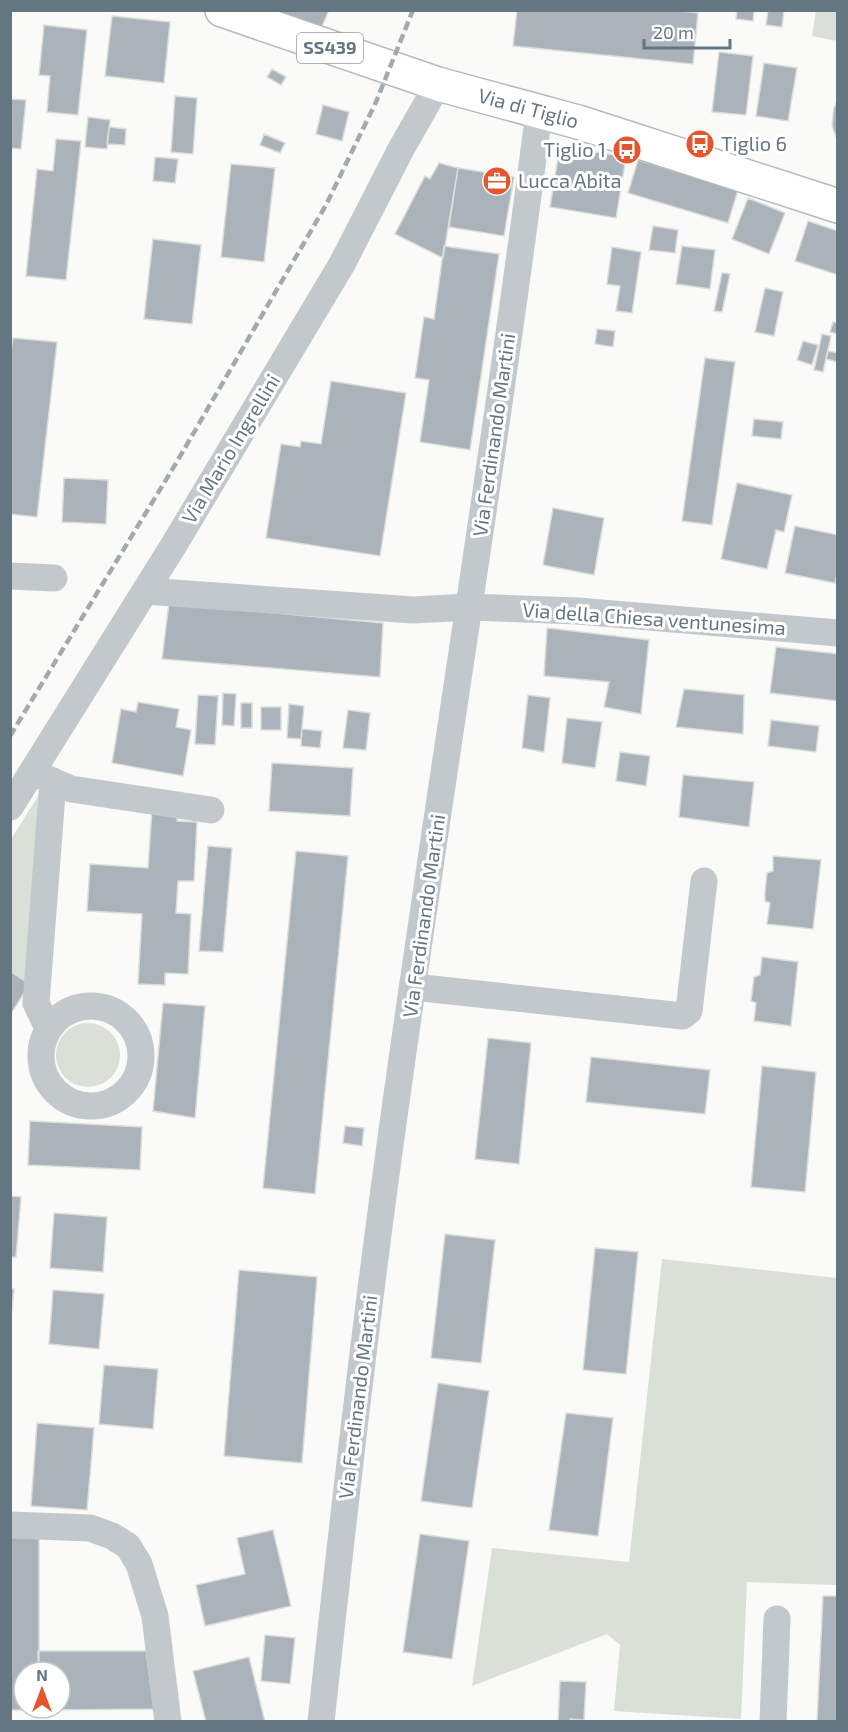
<svg xmlns="http://www.w3.org/2000/svg" width="848" height="1732" font-family="'Exo 2',sans-serif">
<style>
.green{fill:#dadfd7}
.building{fill:#aab3b9;stroke:#dcdcda;stroke-width:1.5}
.lines{fill:none;stroke-linecap:round;stroke-linejoin:round}
.major-casing{stroke:#b5babe;stroke-width:36}
.minor{stroke:#c3c8cc;stroke-width:27}
.major{stroke:#fff;stroke-width:33}
.rail{stroke:#a2aab0;stroke-width:4.5;stroke-dasharray:9 4.5;stroke-linecap:butt}
.labels{text-anchor:middle;stroke-width:6;stroke-linejoin:round;paint-order:stroke}
.shield{fill:#fff;stroke:#939fa8;stroke-width:1.5}
.shield-label{font-size:18px;font-weight:bold;fill:#657683}
.street-label{font-size:20px;fill:#657683;stroke:#fff}
.poi-label{font-size:20px;fill:#657683;stroke:#fff;text-anchor:start}
</style>
<rect width="100%" height="100%" fill="#fafaf8"/>
<path class="green" d="M816,10L837,11V41L812,36Z
M40,793L30,984L11,971L10,841Z
M56 1055a32 32 0 1 1 64 0a32 32 0 1 1-64 0Z
M662,1259L837,1278V1585L747,1582L741,1719L614,1711L620,1645L607,1634L472,1686L492,1548L629,1562Z"/>
<path class="building" d="M280,10H329L321,29L279,12Z
M517,10H673L698,13L693,64L513,46Z
M737,10H754L753,21L736,19Z
M768,10H784L782,27L766,25Z
M112,16L170,22L164,83L105,76Z
M44,25L87,30L78,115L47,112L50,76L39,75Z
M719,52L753,56L746,115L712,112Z
M764,63L797,68L788,121L756,116Z
M272,69L286,77L281,85L267,77Z
M175,96L197,98L193,154L171,152Z
M10,99L26,100L21,149L10,148Z
M838,99V142L832,126L834,108Z
M323,105L349,112L342,141L316,134Z
M88,117L110,120L107,149L85,147Z
M109,127L126,129L125,145L107,144Z
M264,134L285,143L280,153L260,145Z
M56,139L81,141L66,280L26,276L37,169L53,171Z
M560,146L626,157L616,218L550,207Z
M155,157L178,159L175,183L153,181Z
M638,160L738,190L728,223L628,193Z
M439,163L458,168L443,258L395,234L425,176L430,179Z
M231,164L275,168L264,262L221,257Z
M458,168L514,177L504,236L449,227Z
M748,198L785,213L769,254L732,239Z
M808,221L838,231V275L795,261Z
M653,226L678,230L675,253L649,250Z
M153,239L201,245L192,324L144,319Z
M444,246L499,254L470,450L420,442L429,380L415,378L424,317L434,319Z
M682,246L715,250L710,289L676,284Z
M612,247L641,252L632,313L616,311L620,286L607,284Z
M722,273L730,274L722,312L714,311Z
M765,288L783,292L774,336L755,332Z
M833,322L838,323V334L830,332Z
M597,329L615,331L613,347L595,344Z
M822,334L831,336L823,372L814,370Z
M13,338L57,342L37,517L10,514V359Z
M803,341L818,345L812,365L797,360Z
M828,351L838,353V362L826,359Z
M705,358L735,362L712,525L682,521Z
M331,381L406,393L380,556L266,538L281,444L300,447L301,441L321,444Z
M754,419L783,422L781,439L752,436Z
M64,478L108,480L106,524L62,522Z
M737,483L792,495L784,532L776,530L767,569L721,559Z
M553,508L604,518L594,575L543,565Z
M795,526L838,535V570L835,583L785,573Z
M169,603L383,623L380,677L162,659Z
M547,628L649,640L641,714L604,707L609,682L544,676Z
M776,647L838,654V701L770,693Z
M684,689L744,695L743,734L676,727Z
M223,693L236,694L234,726L222,725Z
M198,695L218,696L215,745L195,744Z
M528,695L550,698L544,752L522,748Z
M138,702L179,709L176,727L191,730L183,776L112,763L121,709L136,712Z
M241,703H252V728H241Z
M289,704L304,706L301,739L287,738Z
M261,707H281V730H261Z
M348,710L370,713L366,750L343,748Z
M567,718L602,722L595,768L562,763Z
M771,720L819,726L816,752L768,746Z
M302,729L322,731L320,748L301,746Z
M620,752L650,756L646,786L616,781Z
M272,763L353,768L350,816L269,811Z
M683,775L754,782L749,827L679,817Z
M152,810L178,812L177,821L197,822L194,881H178L176,913L191,914L188,974L165,973V985L138,984L142,914L87,911L90,864L148,868Z
M208,846L232,848L223,952L199,951Z
M296,851L348,856L315,1194L263,1188Z
M773,856L821,860L813,929L767,924L770,903L765,901V892L767,873L773,871Z
M762,957L798,962L791,1026L754,1021L756,1003L751,1001L754,977L760,975Z
M10,971L30,984L10,1015Z
M163,1003L205,1006L195,1118L153,1111Z
M488,1038L531,1043L519,1164L475,1159Z
M591,1057L710,1070L705,1114L586,1102Z
M762,1066L816,1072L805,1192L751,1187Z
M30,1121L142,1127L140,1170L28,1165Z
M345,1126L364,1128L362,1146L343,1143Z
M10,1196L21,1197L16,1257H10Z
M54,1213L107,1217L103,1272L50,1268Z
M445,1234L495,1240L481,1363L431,1358Z
M595,1248L638,1252L626,1374L583,1370Z
M239,1270L317,1277L302,1463L224,1456Z
M10,1289H14L10,1327Z
M53,1290L104,1294L99,1349L49,1344Z
M104,1365L158,1369L153,1429L99,1424Z
M438,1383L489,1391L472,1508L421,1501Z
M566,1413L613,1418L598,1536L549,1530Z
M37,1423L94,1428L87,1510L31,1506Z
M273,1530L291,1606L205,1626L196,1585L245,1574L237,1538Z
M10,1533L39,1534V1672H24V1708H38V1710H10Z
M420,1534L469,1541L452,1659L403,1652Z
M823,1596H838V1722H817Z
M265,1635L295,1638L290,1684L261,1681Z
M38,1651H146L154,1709L38,1710V1708H60V1672H38Z
M249,1657L265,1722H206L193,1671Z
M560,1681L586,1682L584,1720L570,1719V1722H558Z"/>
<g class="lines">
<g class="major-casing">
<g id="major">
<path id="s1" d="M222,10L438,84L578,122L838,206"/>
</g>
</g>
<path class="minor" d="M10,576L54,578
M145,591L413,610L470,607L578,611L838,633
M39,775L71,789L211,810
M53,781L36,1003L46,1024L55,1021
M10,807L175,543L342,264L401,149L438,84
M413,987L683,1016L689,1011L704,881
M41 1056a50 50 0 1 1 100 0a50 50 0 1 1-100 0Z
M10,1525L90,1528L112,1536L128,1546L139,1564L155,1616L168,1722
M321,1722C342,1527 364,1332 391,1138C438,795 495,455 539,112
M773,1722L777,1619"/>
<use href="#major" class="major"/>
<path class="rail" d="M10,736L175,465L326,205L376,102L413,10"/>
</g>
<defs>
<g id="bus-disc" transform="scale(1.5)"><circle r="9.5" fill="#e4572e" stroke="#fff"/><path d="M-5-6H5V4H4V6H2V4H-2V6H-4V4H-5ZM-3.5-4V0h7V-4ZM-3.5 1.2v1.5H-2V1.2ZM2 1.2v1.5H3.5V1.2Z" fill="#fff"/></g>
<g id="office-disc" transform="scale(1.5)"><circle r="9.5" fill="#e4572e" stroke="#fff"/><path d="M-6-3h4V-5.5h4V-3h4V5H-6ZM-1-4.5V-3h2v-1.5ZM-6 0V1H6V0Z" fill="#fff"/></g>
</defs>
<g fill-rule="evenodd">
<use href="#bus-disc" x="700" y="144"/>
<use href="#bus-disc" x="627" y="150"/>
<use href="#office-disc" x="497" y="181"/>
</g>
<g class="labels">
<rect class="shield" x="297" y="33" width="66" height="30" rx="4.5"/>
<g class="shield-label">
<text x="330" y="54">SS439</text>
</g>
<g class="street-label">
<text dy="7" stroke="none"><textPath href="#s1" startOffset="322">Via di Tiglio</textPath></text>
<text transform="translate(494 435) rotate(-82)" y="7">Via Ferdinando Martini</text>
<text transform="translate(231 449) rotate(-59)" y="7">Via Mario Ingrellini</text>
<text transform="translate(654 619) rotate(4)" y="7">Via della Chiesa ventunesima</text>
<text transform="translate(424 916) rotate(-82)" y="7">Via Ferdinando Martini</text>
<text transform="translate(358 1397) rotate(-83)" y="7">Via Ferdinando Martini</text>
</g>
<g class="poi-label">
<text x="721" y="151">Tiglio 6</text>
<text x="606" y="157" text-anchor="end">Tiglio 1</text>
<text x="518" y="188">Lucca Abita</text>
</g>
</g>
<rect width="848" height="1732" fill="none" stroke="#657683" stroke-width="24"/>
<g transform="translate(42 1690)"><circle r="28" fill="#ffffff" stroke="#c1c8cd" stroke-width="1.5"/>
<path d="M0-4.5L10 22L0 15L-10 22Z" fill="#e4572e"/>
<text y="-9" font-size="16" font-weight="bold" text-anchor="middle" fill="#657683">N</text>
</g>
<path d="M644 39v9h86v-9" fill="none" stroke="#657683" stroke-width="3"/>
<text x="653" y="39" font-size="18" fill="#657683" stroke="#ffffff" stroke-width="4.5" paint-order="stroke">20 m</text>
</svg>
